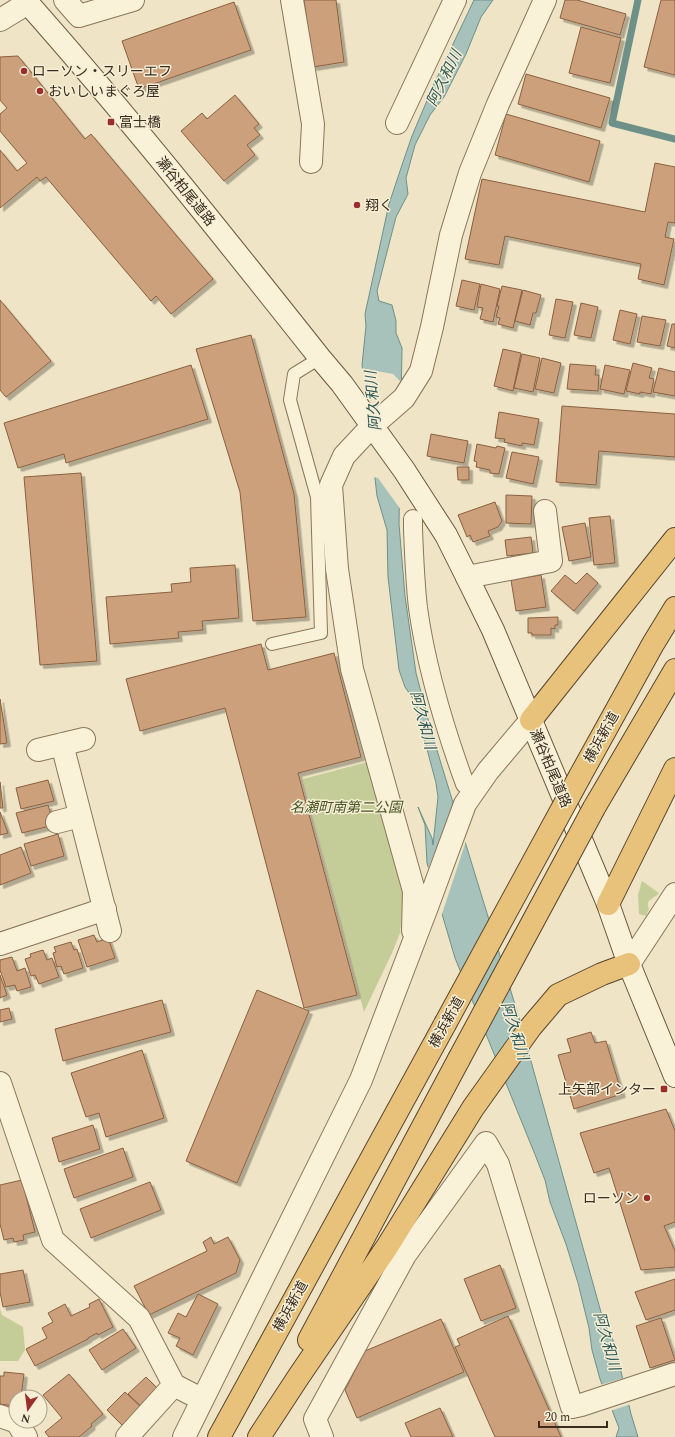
<svg xmlns="http://www.w3.org/2000/svg" width="675" height="1437" font-family="Spectral,'Noto Sans JP',serif">
<style>
.green{fill:#c4cd98}
.water{fill:#a7c2bb;stroke:#6d9089}
.pier{fill:#efe4c5}
.lines{fill:none;stroke-linecap:round;stroke-linejoin:round}
.stream{stroke:#6d9089;stroke-width:7}
.building{fill:#cda07b;stroke:#896040;filter:url(#shadow)}
.service-casing{stroke:#8a765b;stroke-width:14}
.pedestrian-casing{stroke:#8a765b;stroke-width:20}
.minor-casing{stroke:#8a765b;stroke-width:24}
.tertiary-casing{stroke:#8a765b;stroke-width:24}
.secondary-casing{stroke:#6c573e;stroke-width:24}
.trunk-casing{stroke:#58442f;stroke-width:24}
.service{stroke:#f9f1d8;stroke-width:12}
.pedestrian{stroke:#f9f1d8;stroke-width:18}
.minor{stroke:#f9f1d8;stroke-width:22}
.tertiary{stroke:#f9f1d8;stroke-width:22}
.secondary{stroke:#f9f1d8;stroke-width:22}
.trunk{stroke:#e8c27a;stroke-width:22}
.trunk-bridge-casing{stroke:#58442f;stroke-width:24;stroke-linecap:butt}
.trunk-bridge{stroke:#e8c27a;stroke-width:22}
.poi-dot{fill:#992e2a;stroke:#f6eed5;stroke-width:1.5}
.labels{text-anchor:middle;stroke-width:3;stroke-linejoin:round;paint-order:stroke}
.poi-label{font-size:14px;fill:#3a2d1f;stroke:#f6eed5;text-anchor:start}
.street-label{font-size:14px;fill:#3a2d1f;stroke:#f6eed5}
.park-label{font-size:14px;font-style:italic;fill:#485625;stroke:#f6eed5}
.water-label{font-size:15px;font-style:italic;fill:#2e5959;stroke:#f6eed5}
</style>
<defs>
<filter id="shadow"><feDropShadow dx="3.5" dy="3.5" stdDeviation="0" flood-color="#0004"/></filter>
</defs>
<rect width="100%" height="100%" fill="#efe4c5"/>
<path class="green" d="M371,761L404,896L400,933L392,953L364,1012L303,779Z
M642,881L659,893C655,899 644,899 649,909L646,916L639,914L638,895Z
M0,1309L2,1315L23,1327L25,1350L18,1361H0Z"/>
<path class="water" d="M474,0H493L481,17L466,54L444,97L430,115L415,145L406,178L408,194L396,217L377,291L379,301L392,305L396,321V333L402,348L399,524L405,596L416,673L432,734L517,1011L604,1323L614,1342L631,1414L638,1437H616L619,1428L600,1379L592,1350L589,1328L578,1283L566,1244L550,1202L545,1180L536,1157L455,958L427,863L425,825L418,807L432,838L433,845L438,797L436,783L414,700L405,687L399,670L388,577L387,530L377,496L362,365L366,326L365,314L389,204L402,165L412,136L434,84Z"/>
<path class="pier" d="M360,368L393,374L404,385L401,510L378,478L373,477Z
M455,803L466,841L441,917L427,871Z
M624,1378L631,1404L610,1411L600,1385Z"/>
<g class="lines">
<path class="stream" d="M638,0L612,123L675,139"/>
</g>
<path class="building" d="M304,0H336L344,62L313,67Z
M565,0H577L626,14L620,35L560,18Z
M661,0H675V75L644,67Z
M234,2L251,50L139,89L122,41Z
M581,27L621,38L610,83L569,73Z
M18,56L85,139L91,134L213,279L171,314L156,296L151,301L46,177L40,181L37,177L0,208V150L17,171L27,163L0,131V114L7,108L0,100V57Z
M526,74L610,98L601,128L518,104Z
M235,95L259,124L254,128L260,135L247,145L255,155L224,181L181,131L202,113L207,119Z
M506,114L600,141L589,182L495,155Z
M655,163L675,167V223L668,222L665,237L674,239L664,285L638,279L641,264L505,236L499,265L465,259L482,179L645,212Z
M462,280L480,284L474,310L456,306Z
M481,284L500,289L493,322L480,319L483,308L477,307Z
M502,286L522,290L513,328L498,324L500,318L496,317L499,306H497Z
M523,290L541,295L536,313H533L530,325L515,321Z
M556,299L573,302L565,338L549,335Z
M0,300L51,361L6,397L0,390Z
M581,303L598,307L591,338L574,335Z
M620,310L637,314L630,344L613,340Z
M642,316L666,320L660,346L637,342Z
M672,324H675V348L667,346Z
M251,335L294,494L306,617L253,621L240,492L196,349Z
M503,349L521,353L513,391L494,386Z
M522,354L540,358L533,392L514,388Z
M542,358L561,363L554,393L535,389Z
M633,363L652,368L649,378L654,379L651,394L640,392V394L626,391Z
M570,364L596,366L595,375H599L598,391L567,389Z
M191,365L208,419L66,463L64,454L18,468L4,423Z
M605,365L630,370L624,394L600,389Z
M659,368L675,372V396L653,392Z
M562,406L675,414V457L599,451L596,485L556,482Z
M499,412L539,419L534,445L522,443V446L504,442L505,439L495,438Z
M431,434L468,441L464,463L427,456Z
M477,444L496,448L497,446L505,448L499,474L490,473V470L476,467L477,462L474,461Z
M512,452L539,457L533,484L506,478Z
M457,467H469V480H458Z
M81,473L97,661L40,665L24,477Z
M506,495L532,496L531,524L506,523Z
M495,502L502,521L498,527L488,531L490,536L473,542L470,535L467,537L458,515Z
M610,516L615,563L594,565L589,518Z
M585,523L591,557L569,561L562,527Z
M531,537L533,553L507,556L505,540Z
M235,565L239,618L202,621L203,630L178,632L179,638L110,644L106,597L172,592L171,584L191,582L190,568Z
M587,573L598,583L574,611L551,591L565,575L576,584Z
M541,575L546,607L516,611L511,580Z
M558,617V625H555V629L551,628V635H532V633H528V618Z
M261,644L268,670L334,653L361,757L298,773L357,995L304,1008L225,708L140,731L126,679Z
M0,699L7,743L0,744Z
M48,780L54,801L21,809L16,788Z
M0,782L3,808H0Z
M48,805L54,825L22,833L16,813Z
M0,812L8,833L0,835Z
M58,834L64,856L31,866L24,844Z
M21,847L31,873L0,885V855Z
M94,935L97,942L108,938L115,958L87,967L78,940Z
M71,942L74,950L77,949L83,968L64,974L61,966L57,967L53,953L56,952L54,947Z
M43,950L47,960L52,958L59,977L39,984L35,975L31,976L25,959L31,957L30,954Z
M12,957L17,971L25,968L31,987L17,991L15,985L6,987L0,970V960Z
M0,975L7,995L0,998Z
M257,990L309,1011L237,1183L186,1161Z
M162,1000L171,1032L63,1061L55,1029Z
M9,1008L12,1019L0,1022V1010Z
M591,1032L595,1043L606,1041L622,1094L574,1109L558,1055L571,1052L567,1039Z
M142,1050L164,1118L106,1137L99,1113L86,1117L71,1073Z
M666,1109L675,1131V1222L664,1226L675,1251V1267L641,1270L609,1168L594,1173L580,1133Z
M93,1125L100,1149L59,1162L52,1138Z
M123,1148L133,1177L74,1198L64,1169Z
M22,1180L35,1232L23,1235L24,1240L14,1242L13,1238L4,1240L0,1224V1185Z
M150,1182L161,1210L91,1238L80,1209Z
M211,1237L214,1244L228,1237L240,1260L236,1273L149,1315L134,1286L207,1251L203,1242Z
M500,1265L516,1308L481,1321L464,1279Z
M23,1270L30,1302L3,1307L0,1292V1274Z
M675,1279V1310L646,1320L635,1292Z
M198,1294L218,1304L193,1355L176,1346L180,1338L168,1333L178,1313L186,1317Z
M99,1299L113,1327L98,1335L97,1333L88,1338V1339L35,1366L26,1349L47,1338L42,1328L53,1322L48,1313L65,1304L71,1316L90,1307L89,1304Z
M508,1316L561,1437H495L455,1347L460,1345L457,1339Z
M661,1318L675,1360L650,1368L636,1326Z
M441,1319L464,1372L357,1418L345,1390L365,1351Z
M123,1329L136,1348L102,1370L89,1350Z
M4,1372L24,1374L21,1397H16L14,1406L0,1404V1376H4Z
M69,1374L103,1414L91,1424L92,1426L79,1437H49L45,1432L62,1418L43,1395Z
M146,1377L159,1390L144,1409L128,1394Z
M125,1392L143,1409L124,1427L107,1410Z
M440,1408L453,1437H411L405,1423Z"/>
<g class="lines">
<g class="service-casing">
<path id="service" d="M272,644L321,633L317,497L290,400L294,374L320,358"/>
</g>
<g class="pedestrian-casing">
<path id="pedestrian" d="M413,519V529C414,555 415,582 418,608C426,666 445,729 465,784"/>
</g>
<g class="minor-casing">
<path id="minor" d="M65,0L79,16L133,0
M292,0L313,124L311,162
M0,20L28,3
M397,123L455,0
M372,426L344,456L331,485L337,569L352,669L414,891L413,931
M467,577L551,561L545,511
M62,744L110,931
M38,750L84,739
M57,822L80,816
M0,944L105,909
M629,964L675,894
M0,1083L53,1240L139,1318L174,1385L201,1399
M0,1416L17,1422L26,1437
M127,1437L174,1385
M184,1437L361,1080L427,907L465,804L488,771L531,720
M322,1437L315,1419L405,1255L486,1143L498,1164L572,1407L581,1405L675,1374"/>
</g>
<g class="tertiary-casing">
<path id="tertiary" d="M372,426L404,398L421,371L432,327L451,235L470,173L498,104L545,0"/>
</g>
<g class="secondary-casing">
<path id="secondary" d="M25,0C128,116 224,237 320,358L342,384L404,470L446,535L467,577L493,630L608,904L629,964L675,1076"/>
</g>
<g class="trunk-casing">
<path id="trunk" d="M531,720L675,539
M580,776L653,644L675,608
M594,808L675,670
M608,904L675,769
M309,1340L459,1059
M219,1437L445,1024
M259,1437L299,1376L387,1247L473,1108L530,1028L558,995L602,974L629,964"/>
</g>
<use href="#service" class="service"/>
<use href="#pedestrian" class="pedestrian"/>
<use href="#minor" class="minor"/>
<use href="#tertiary" class="tertiary"/>
<use href="#secondary" class="secondary"/>
<use href="#trunk" class="trunk"/>
<g class="trunk-bridge-casing">
<path id="trunk-bridge" d="M445,1024L580,776
M459,1059L594,808"/>
</g>
<use href="#trunk-bridge" class="trunk-bridge"/>
</g>
<g class="poi-dot">
<circle cx="24" cy="71" r="4"/>
<circle cx="40" cy="91" r="4"/>
<rect x="107" y="118" width="8" height="8" rx="2"/>
<circle cx="357" cy="205" r="4"/>
<rect x="660" y="1085" width="8" height="8" rx="2"/>
<circle cx="647" cy="1198" r="4"/>
</g>
<g class="labels">
<g class="poi-label">
<text x="32" y="76">ローソン・スリーエフ</text>
<text x="48" y="96">おいしいまぐろ屋</text>
<text x="119" y="127">富士橋</text>
<text x="365" y="210">翔く</text>
<text x="656" y="1094" text-anchor="end">上矢部インター</text>
<text x="639" y="1203" text-anchor="end">ローソン</text>
</g>
<g class="street-label">
<text transform="translate(186 191) rotate(51)" y="5">瀬谷柏尾道路</text>
<text transform="translate(601 737) rotate(-61)" y="5">横浜新道</text>
<text transform="translate(551 768) rotate(67)" y="5">瀬谷柏尾道路</text>
<text transform="translate(446 1022) rotate(-61)" y="5">横浜新道</text>
<text transform="translate(290 1306) rotate(-61)" y="5">横浜新道</text>
</g>
<g class="park-label">
<text x="346" y="812">名瀬町南第二公園</text>
</g>
<g class="water-label">
<text transform="translate(444 78) rotate(-64)" y="5">阿久和川</text>
<text transform="translate(373 401) rotate(-95)" y="5">阿久和川</text>
<text transform="translate(423 720) rotate(75)" y="5">阿久和川</text>
<text transform="translate(515 1031) rotate(73)" y="5">阿久和川</text>
<text transform="translate(607 1341) rotate(74)" y="5">阿久和川</text>
</g>
</g>
<g transform="translate(28 1409) rotate(194)"><circle r="19" fill="#f6eed5" stroke="#aba18c"/>
<path d="M0-3L7 15L0 10L-7 15Z" fill="#992e2a"/>
<text y="-6" font-size="11" font-weight="bold" text-anchor="middle" fill="#3a2d1f">N</text>
</g>
<path d="M539 1421v6h68v-6" fill="none" stroke="#3a2d1f" stroke-width="2"/>
<text x="545" y="1421" font-size="12" fill="#3a2d1f" stroke="#f6eed5" stroke-width="3" paint-order="stroke">20 m</text>
</svg>
